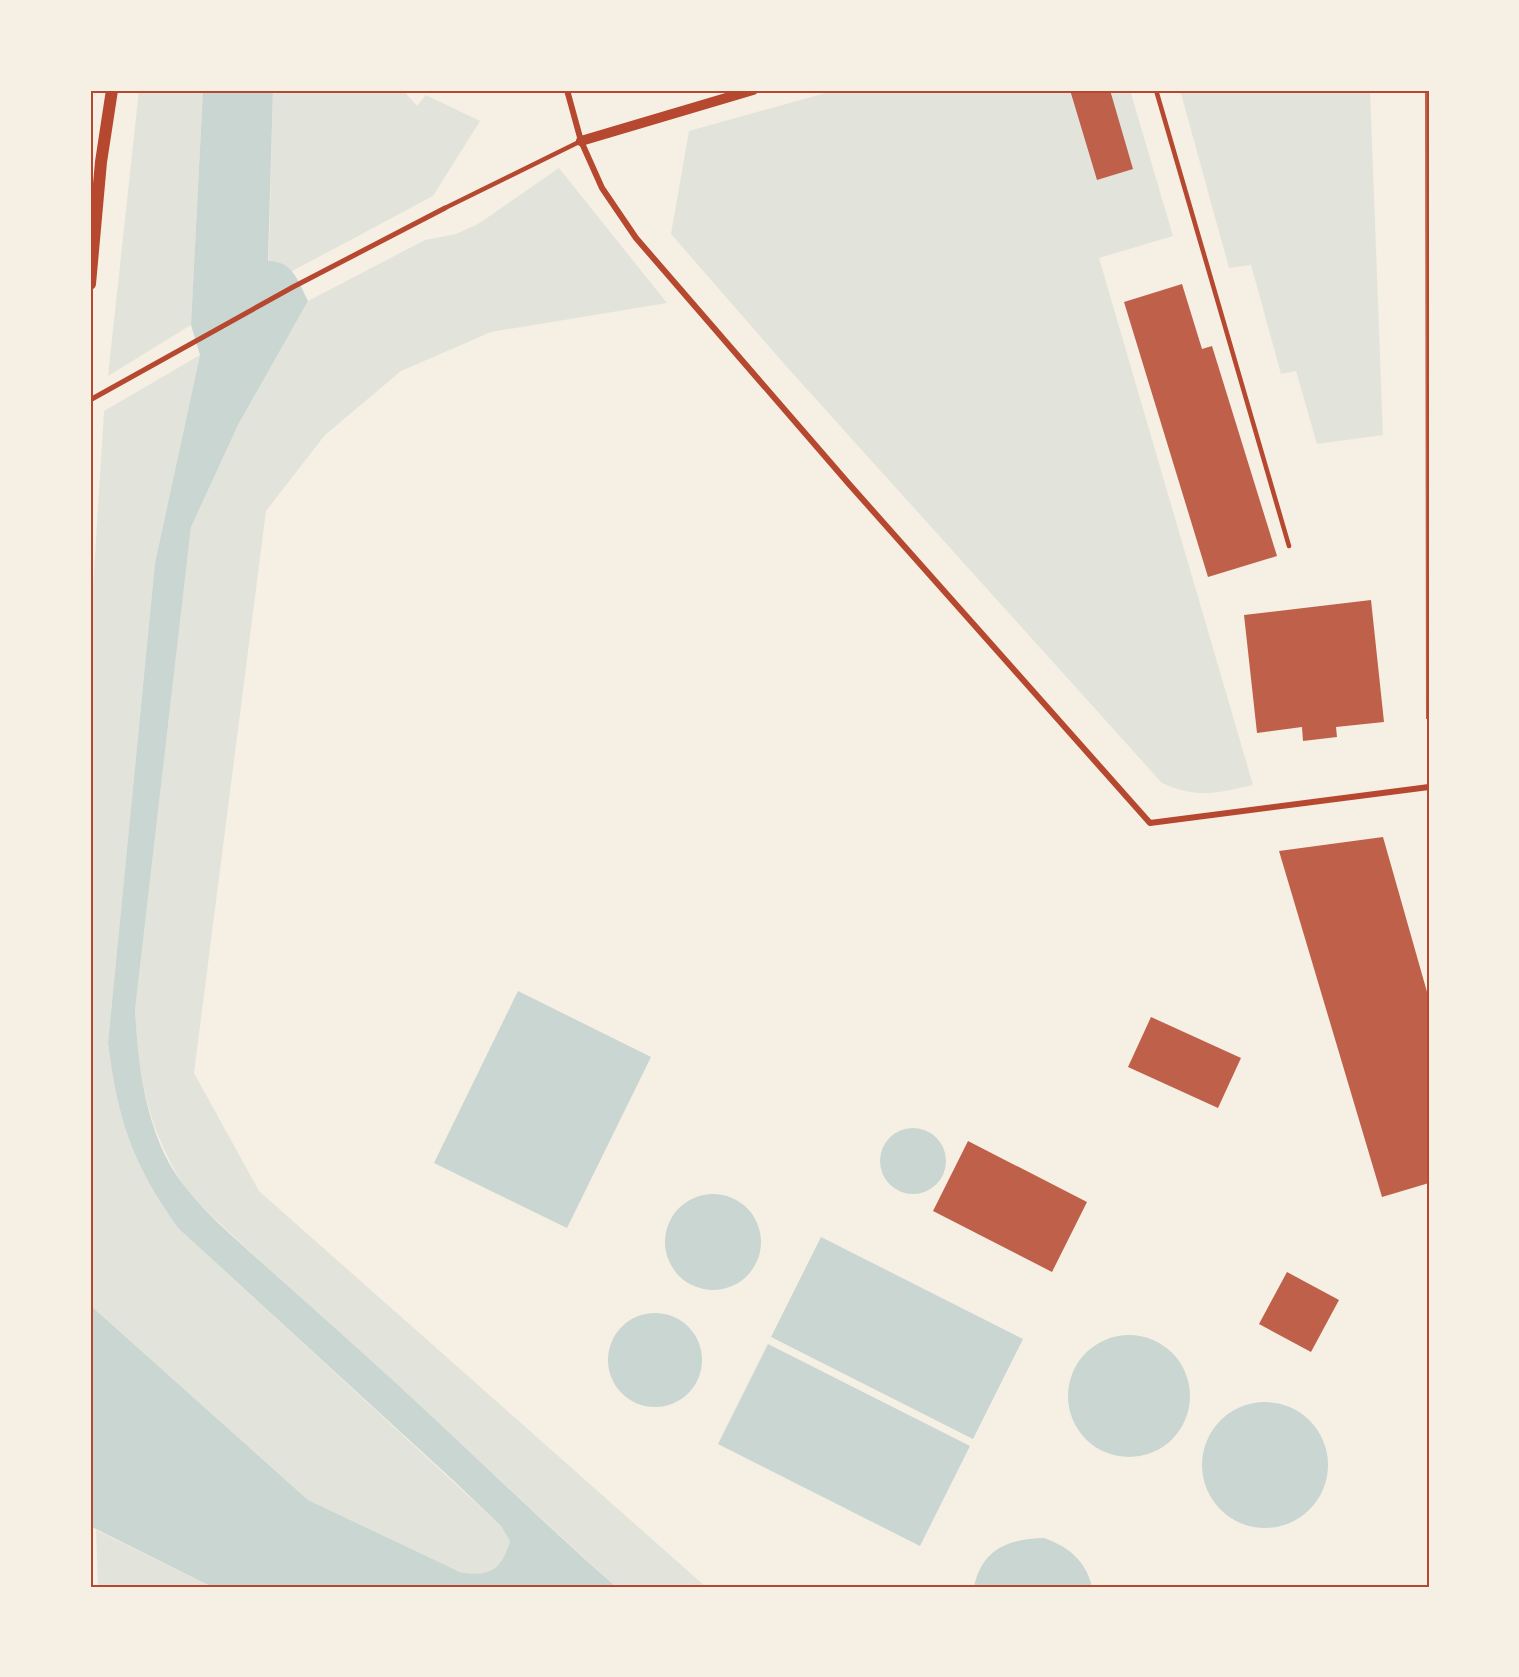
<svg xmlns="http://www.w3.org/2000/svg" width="1519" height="1677" font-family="'DejaVu Sans',sans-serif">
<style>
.green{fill:#e2e4dc}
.water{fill:#c9d6d2}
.building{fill:#bf614a}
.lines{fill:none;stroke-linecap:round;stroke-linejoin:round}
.service{stroke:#b5482f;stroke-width:4.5}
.pedestrian{stroke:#b5482f;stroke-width:5}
.minor{stroke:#b5482f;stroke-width:6}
.tertiary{stroke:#b5482f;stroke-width:10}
.secondary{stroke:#b5482f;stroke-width:12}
.neatline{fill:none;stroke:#b5482f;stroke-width:2}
</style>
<rect width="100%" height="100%" fill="#f6efe4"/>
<path class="green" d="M139,90H203L191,325L108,376Z
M273,90H403L417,106L426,95L480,121L433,196L268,284Z
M836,90H1130L1173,236L1099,258L1253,785C1217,793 1197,799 1162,783L786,366L671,234L689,131Z
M1180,90H1370L1383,435L1317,444L1296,371L1281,374L1251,265L1229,268Z
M559,168L667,303L491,332L401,371L325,435L266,511L194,1073L259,1191L706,1587H616L191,1197C149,1133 139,1085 135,1010L191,527L238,425L308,301L425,240L456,234L478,224Z
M200,355L155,563L108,1043C118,1121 132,1163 178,1228L501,1526L510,1541C501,1571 489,1577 460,1572L308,1500L90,1305V635L104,411Z
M96,1530L212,1587H98Z"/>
<path class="water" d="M203,90H273L268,261C293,261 298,281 308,301L238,425L191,527L135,1010C138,1062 144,1116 169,1163C191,1202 226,1230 258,1259C291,1289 324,1318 356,1347C444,1426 528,1509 616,1587H212L90,1526V1305L308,1500L460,1572C489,1577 501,1571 510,1541L501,1526L454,1481L178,1228C132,1163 118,1121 108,1043L155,563L200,355L191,325Z
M518,991L651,1057L567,1228L434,1163Z
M880 1161a33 33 0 1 1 66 0a33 33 0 1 1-66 0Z
M665 1242a48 48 0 1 1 96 0a48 48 0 1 1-96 0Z
M821,1237L1023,1339L973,1439L771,1337Z
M608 1360a47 47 0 1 1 94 0a47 47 0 1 1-94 0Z
M1068 1396a61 61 0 1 1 122 0a61 61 0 1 1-122 0Z
M768,1344L970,1446L920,1546L718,1444Z
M1202 1465a63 63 0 1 1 126 0a63 63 0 1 1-126 0Z
M1044,1538C1069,1547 1086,1561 1092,1587H974C982,1549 1008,1539 1044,1538Z"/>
<path class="building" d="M1070,90H1110L1133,169L1097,180Z
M1425,90H1429V719H1426Z
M1182,284L1202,349L1212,346L1277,556L1208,577L1124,302Z
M1371,600L1384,722L1336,727L1337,737L1303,741L1302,727L1257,733L1244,615Z
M1383,837L1429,999V1183L1382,1197L1279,851Z
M1151,1017L1241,1058L1218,1108L1128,1067Z
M968,1141L1087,1202L1052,1272L933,1211Z
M1287,1272L1339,1300L1311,1352L1259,1324Z"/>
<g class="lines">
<path class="service" d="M1156,90L1289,546
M445,208L581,141"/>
<path class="pedestrian" d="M90,400L293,287L445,208"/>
<path class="minor" d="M567,90L581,141L602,188L636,238L849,484L1150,823L1429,787"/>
<path class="tertiary" d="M581,141L753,90"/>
<path class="secondary" d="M90,284L101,162L112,90"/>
</g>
<rect width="1519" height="1677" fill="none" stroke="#f6efe4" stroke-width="183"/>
<rect x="92" y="92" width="1336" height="1494" class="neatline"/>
</svg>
